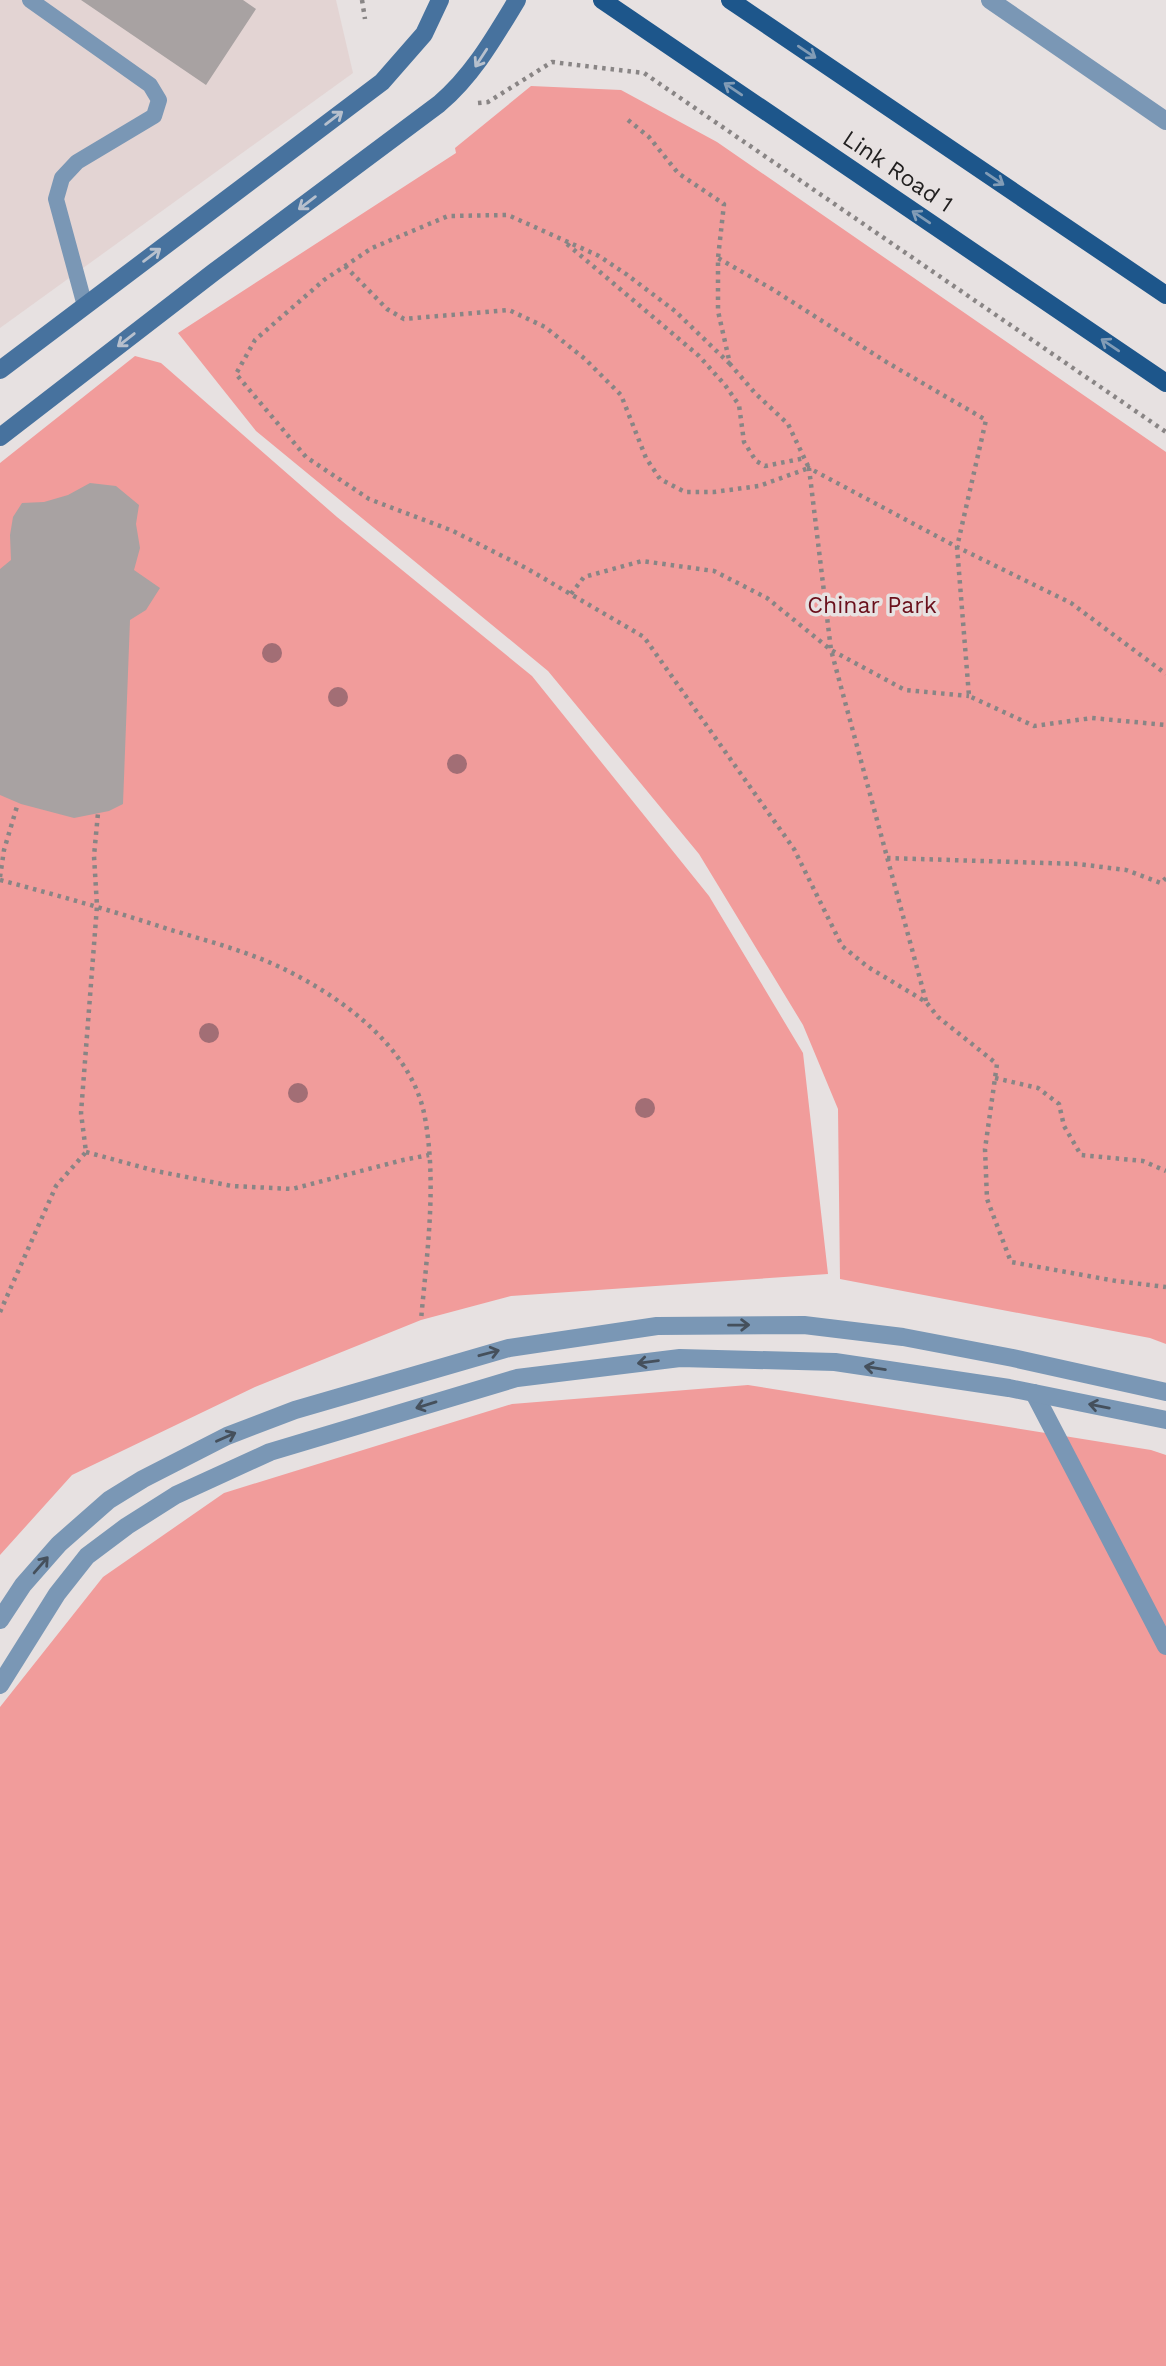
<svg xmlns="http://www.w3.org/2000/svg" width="1166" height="2366" font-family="'Work Sans',sans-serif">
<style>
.built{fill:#e3d4d3}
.green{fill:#f19c9b}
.building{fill:#a8a2a2}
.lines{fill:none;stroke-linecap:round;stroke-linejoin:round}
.path{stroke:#898585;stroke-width:4.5;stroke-dasharray:3.5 5;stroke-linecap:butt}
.service{stroke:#7a97b5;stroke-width:16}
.minor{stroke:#7a97b5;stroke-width:18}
.tertiary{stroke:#7a97b5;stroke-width:18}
.secondary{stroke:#47729e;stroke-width:18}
.primary{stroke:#1d568b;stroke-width:18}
.tree{fill:#a26e75}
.oneway{stroke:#829cb6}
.oneway2{stroke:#b7c0cd}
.oneway3{stroke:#45505c}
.labels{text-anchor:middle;stroke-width:7;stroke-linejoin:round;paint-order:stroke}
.street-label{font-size:23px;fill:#222020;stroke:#e7e1e1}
.park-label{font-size:23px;fill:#6a101c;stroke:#e7e1e1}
</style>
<rect width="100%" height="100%" fill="#e7e1e1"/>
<path class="built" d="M0,0H336L353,73L0,328Z"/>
<path class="green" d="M531,86L621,90L717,142L1166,452V1344L1150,1338L840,1279L838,1109L803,1025L699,854L548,671L256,431L178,333L456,153L455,148Z
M135,356L161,363L337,517L532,676L709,896L803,1053L828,1274L511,1296L421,1320L255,1387L72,1475L0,1555V463Z
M748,1385L1151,1450L1166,1455V2366H0V1707L103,1577L224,1493L512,1404Z"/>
<path class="building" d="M81,0H243L256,9L206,85Z
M90,483L116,486L139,505L136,524L140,548L134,570L160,588L146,610L130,620L123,804L109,811L74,818L21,804L0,795V569L11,560L10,535L13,517L22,503L44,502L68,495Z"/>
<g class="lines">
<path class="path" d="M362,0L365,19
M478,103L488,102L552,62L644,73L1166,432
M628,120L649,137L678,173L724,204L718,258
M567,244L699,356L725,385L739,405L744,442L756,461L765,466L805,458
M345,266L387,309L404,319L509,310L545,327L585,359L621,395L646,458L660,479L685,492H714L759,486L809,468L788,424L755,393L730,364L718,311V258L772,289L888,363L986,420L957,547L1071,603L1166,674
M730,364L675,311L626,274L599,256L508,215L448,216L372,248L324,280L255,340L236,374L306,457L369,499L453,531L526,568L644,637L794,849L842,946L868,967L926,1002L938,1017L997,1064L985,1149L987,1199L1011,1262L1116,1281L1166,1287
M571,594L584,577L642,561L714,571L767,598L831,650L905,690L969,696
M887,858L1078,864L1126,870L1161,883L1166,878
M0,877L4,850L18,803
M0,880C57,895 113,911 168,929C207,941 247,951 284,969C343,998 413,1049 425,1118C437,1184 427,1253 421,1320
M926,1001L831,650L809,468L957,547L969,696L1034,726L1092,718L1166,725
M995,1078L1038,1088L1059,1104L1064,1126L1081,1155L1143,1161L1166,1171
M86,1152L156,1171L232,1186L292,1189L403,1160L429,1155
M0,1312L56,1186L86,1152L81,1113L97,906L94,856L98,813"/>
<path class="service" d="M30,0L150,85L159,100L154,116L77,162L62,178L56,199L85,306"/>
<path class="minor" d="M990,0L1166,121
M1034,1393L1166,1646"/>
<path class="tertiary" d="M0,1620L23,1585L59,1544L109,1500L143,1479L227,1436L295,1410L509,1348L657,1326L804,1325L903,1337L1013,1358L1166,1392
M0,1685L57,1594L87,1556L127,1526L176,1495L270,1452L517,1378L680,1358L835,1362L1009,1388L1166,1420"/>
<path class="secondary" d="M0,370L382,82L424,34L440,0
M0,437L214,272L439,104C473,75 494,38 517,0"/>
<path class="primary" d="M602,0L1166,383
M730,0L1166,295"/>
</g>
<g class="tree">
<circle cx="272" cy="653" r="10"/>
<circle cx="338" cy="697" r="10"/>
<circle cx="457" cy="764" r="10"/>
<circle cx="209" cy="1033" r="10"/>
<circle cx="298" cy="1093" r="10"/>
<circle cx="645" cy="1108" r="10"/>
</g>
<defs><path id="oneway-shaft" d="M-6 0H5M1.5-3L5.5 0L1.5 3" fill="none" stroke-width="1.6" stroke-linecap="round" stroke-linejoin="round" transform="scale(1.75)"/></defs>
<g class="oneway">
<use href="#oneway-shaft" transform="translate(807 52) rotate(34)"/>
<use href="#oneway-shaft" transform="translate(733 89) rotate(-146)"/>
<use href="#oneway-shaft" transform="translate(995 179) rotate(34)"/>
<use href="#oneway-shaft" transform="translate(921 217) rotate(-146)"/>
<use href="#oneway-shaft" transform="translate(1110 345) rotate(-146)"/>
</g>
<g class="oneway2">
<use href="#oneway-shaft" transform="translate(481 58) rotate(123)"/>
<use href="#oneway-shaft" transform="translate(334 118) rotate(-37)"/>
<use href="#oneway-shaft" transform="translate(307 203) rotate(143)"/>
<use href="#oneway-shaft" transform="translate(152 255) rotate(-37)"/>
<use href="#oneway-shaft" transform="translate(126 340) rotate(142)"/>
</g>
<g class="oneway3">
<use href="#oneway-shaft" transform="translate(739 1325) rotate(-1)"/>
<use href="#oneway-shaft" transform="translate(489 1353) rotate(-15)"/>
<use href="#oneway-shaft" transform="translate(648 1362) rotate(173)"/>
<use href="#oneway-shaft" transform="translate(875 1368) rotate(-171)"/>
<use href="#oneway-shaft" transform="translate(426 1405) rotate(163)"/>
<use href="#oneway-shaft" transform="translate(1099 1406) rotate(-169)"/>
<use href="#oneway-shaft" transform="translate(226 1437) rotate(-24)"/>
<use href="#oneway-shaft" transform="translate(41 1565) rotate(-49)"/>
</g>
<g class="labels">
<g class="street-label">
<text transform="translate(898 171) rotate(34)" y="8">Link Road 1</text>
</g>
<g class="park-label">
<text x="872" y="613">Chinar Park</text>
</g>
</g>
</svg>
